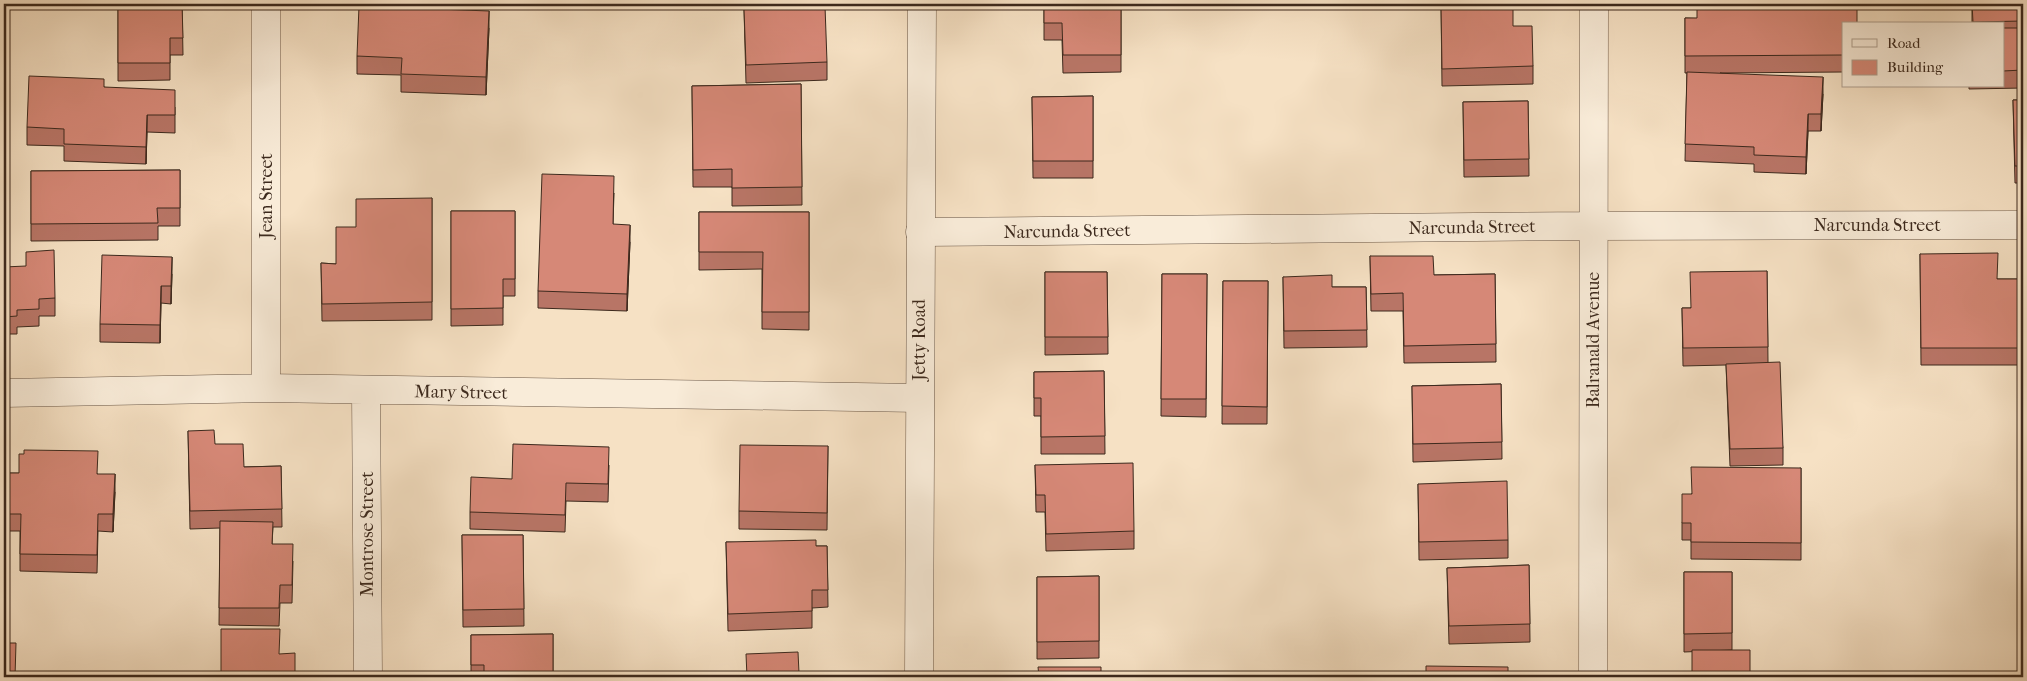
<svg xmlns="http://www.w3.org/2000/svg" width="2027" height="681" font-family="'IM FELL French Canon',serif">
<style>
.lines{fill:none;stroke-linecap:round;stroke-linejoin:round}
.minor-casing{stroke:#6a5747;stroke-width:29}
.tertiary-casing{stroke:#6a5747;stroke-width:29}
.minor{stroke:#f9ecd9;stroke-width:28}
.tertiary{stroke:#f9ecd9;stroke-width:28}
.wall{fill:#b87566;stroke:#3c291d}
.shaded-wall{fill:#965f53;stroke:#3c291d}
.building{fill:#d68877;stroke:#3c291d}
.labels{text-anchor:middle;stroke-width:4;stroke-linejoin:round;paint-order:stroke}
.street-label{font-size:18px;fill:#3c291d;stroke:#f9ecd9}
</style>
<rect width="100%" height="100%" fill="#f6e1c4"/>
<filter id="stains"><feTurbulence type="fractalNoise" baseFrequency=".004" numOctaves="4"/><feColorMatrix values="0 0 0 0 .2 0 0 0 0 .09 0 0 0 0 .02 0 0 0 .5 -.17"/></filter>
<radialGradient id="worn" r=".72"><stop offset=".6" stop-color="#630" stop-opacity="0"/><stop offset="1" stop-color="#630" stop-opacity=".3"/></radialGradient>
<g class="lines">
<g class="minor-casing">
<path id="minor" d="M266,4V388
M920,232L1593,226L2023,225
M366,391L368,677
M4,393L266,388L919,398
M1593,677L1594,4"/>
</g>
<g class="tertiary-casing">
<path id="tertiary" d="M919,677L922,4"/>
</g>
<use href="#minor" class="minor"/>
<use href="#tertiary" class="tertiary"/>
</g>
<path class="wall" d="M118,4H182L183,55H170V80L118,81Z
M347,4H425V5Z
M1044,4H1121V72L1063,73L1062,40H1044Z
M1441,4L1513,26L1533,66V84L1442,86Z
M1972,4H2023V88L1969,89V86H2003V24H1972Z
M744,9L827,62V80L746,83Z
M1685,18L1843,24V72L1720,73L1823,94L1821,131H1808L1806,174L1754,172V164L1685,161L1687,73H1685Z
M489,28L486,95L401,92V75L357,74V56Z
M801,84L802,205L732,206V187H693L692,86Z
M104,87L175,107V133L147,132L146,164L64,161V146L27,145V127Z
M1093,96V178H1033L1032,97Z
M2013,100H2023V183H2015Z
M1528,101L1529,176L1464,177L1463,102Z
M180,170V226H158V240L31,241V171Z
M614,193L613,224L630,242L627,311L538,308V291Z
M432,198V320L322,321L321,263L336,264L356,227Z
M451,211H515V296H503V325L451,326Z
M699,212H809V330L762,329V269L699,270Z
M1920,254L1998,279H2023V365H1921Z
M1370,256L1434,275L1495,274L1496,362L1404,363L1403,311H1371Z
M4,267L55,298V316H39V326L17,327V334H4Z
M1767,271L1768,362L1783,448V465L1730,466L1726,365L1683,366L1682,308H1690Z
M1045,272H1107L1108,354L1045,355Z
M172,274L171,304L161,303L160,343L100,342V324Z
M1162,274H1207L1206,417L1161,416Z
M1283,277L1332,287H1366L1367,347L1284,348Z
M1223,281H1268L1267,424H1222Z
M1104,371L1105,454H1041V416H1034V372Z
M1501,384L1502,459L1413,462L1412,386Z
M188,431L215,444L244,467L281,466L282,527H273L272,544L293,561L292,603H280L279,626L219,625L220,528L190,529Z
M828,446L827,530L739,529V511Z
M609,465L608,502L566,501L565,532L470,529V512Z
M1035,465L1134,531V549L1046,551L1045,512H1036Z
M1801,468V560L1691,559V540H1682V523L1691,494Z
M4,473L98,474L115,492L113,532L98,531L97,573L20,571V531H4Z
M1418,484L1508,540V558L1419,560Z
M462,535H523L524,626L463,627Z
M726,542L816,546H827L828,607L812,608V628L728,631Z
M1529,565L1530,642L1449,644L1447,568Z
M1684,572H1732V650L1684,652Z
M1099,576V658L1037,659V577Z
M553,634V677H471V635Z"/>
<path class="shaded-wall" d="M489,11V28L486,95V77Z
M1823,77V94L1821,131V114Z
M1808,114V131L1806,174V157Z
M147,115V132L146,164V147Z
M630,225V242L627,311V294Z
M172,257V274L171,304V286Z
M161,286V303L160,343V325Z
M115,474V492L113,532V514Z"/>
<path class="building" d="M118,4H182L183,38H170V63H118Z
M1044,4H1121V55H1063L1062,23H1044Z
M1441,4H1513V26H1532L1533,66L1442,69Z
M1697,4H1857V24H1843V55L1685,56V18H1697Z
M1972,4H2023V21L1973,22Z
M359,6L489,11L486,77L401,74L402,58L357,56Z
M825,6L827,62L746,65L744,9Z
M2003,28H2023V70L2003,71Z
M1687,72L1823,77L1821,114H1808L1806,157L1754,155V147L1685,144Z
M29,76L104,79V87L175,90V115H147L146,147L64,144V129L27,127Z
M801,84L802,187L732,188V169L693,170L692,86Z
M1093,96V161H1033L1032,97Z
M2013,100H2023V166H2015Z
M1528,101L1529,159L1464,160L1463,102Z
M180,170V208H157L158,223L31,224V171Z
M542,174L614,176L613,224L630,225L627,294L538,291Z
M432,198V302L322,304L321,263L336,264V227H356V199Z
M451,211H515V279H503V308L451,309Z
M699,212H809V312H762L763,252H699Z
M54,250L55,298L39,299V309L17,310V316L4,317V267L26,266V252Z
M1998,253L1997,279H2023V348H1921L1920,254Z
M102,255L172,257L171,286H161L160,325L100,324Z
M1370,256H1433L1434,275L1495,274L1496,344L1404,346L1403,293L1371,294Z
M1767,271L1768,347L1683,348L1682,308H1691L1690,272Z
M1045,272H1107L1108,337H1045Z
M1162,274H1207L1206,399H1161Z
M1332,275V287H1366L1367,330L1284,331L1283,277Z
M1223,281H1268L1267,407L1222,406Z
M1780,362L1783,448L1730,449L1726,364Z
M1104,371L1105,436L1041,437V398H1034V372Z
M1501,384L1502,442L1413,444L1412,386Z
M214,430L215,444H243L244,467L281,466L282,509L190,511L188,431Z
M513,444L609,447L608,484L566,483L565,515L470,512L471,477L512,479Z
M740,445L828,446L827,513L739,511Z
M24,450L98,451L97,474H115L113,514H98L97,555L20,554L21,514H4V473H19V454H24Z
M1133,463L1134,531L1046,534L1045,495H1036L1035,465Z
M1691,467L1801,468V543L1691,542V523H1682V494H1692Z
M1507,481L1508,540L1419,542L1418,484Z
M220,521L273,522L272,544H293L292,585H280L279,608H219Z
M462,535H523L524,609L463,610Z
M816,540V546H827L828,590H812V611L728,614L726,542Z
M1529,565L1530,624L1449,626L1447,568Z
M1684,572H1732V633L1684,634Z
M1099,576V641L1037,642V577Z
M221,629H280L279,654L295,653V677H221Z
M553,634V674L527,675V677H484V665H471V635Z
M4,643H16L15,677H4Z
M1692,650H1750V677H1692Z
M798,652L799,673L833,672V677H747L746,654Z
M1426,666L1508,667V677H1426Z
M1038,667H1101V677H1039Z"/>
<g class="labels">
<g class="street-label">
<text transform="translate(266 196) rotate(-90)" y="6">Jean Street</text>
<text x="1877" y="231">Narcunda Street</text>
<text transform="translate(1472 227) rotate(-1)" y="6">Narcunda Street</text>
<text transform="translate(1067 231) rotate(-1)" y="6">Narcunda Street</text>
<text transform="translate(919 340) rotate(-90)" y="6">Jetty Road</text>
<text transform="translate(1593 340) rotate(-90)" y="6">Balranald Avenue</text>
<text transform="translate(461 392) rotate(1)" y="6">Mary Street</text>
<text transform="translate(367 534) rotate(-90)" y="6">Montrose Street</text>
</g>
</g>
<rect width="2027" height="681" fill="none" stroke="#f6e1c4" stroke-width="20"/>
<rect x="5" y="5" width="2017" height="671" fill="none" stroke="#3c291d" stroke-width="2.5"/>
<rect x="10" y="10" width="2007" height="661" fill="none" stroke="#3c291d"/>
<rect x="1842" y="22" width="162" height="65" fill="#f9ecd9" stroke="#ad9e8e"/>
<rect x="1852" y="39" width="25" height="8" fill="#f9ecd9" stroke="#ad9e8e"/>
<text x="1887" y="48" font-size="15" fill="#3c291d">Road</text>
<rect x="1852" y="60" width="25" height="15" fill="#d68877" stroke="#ad9e8e"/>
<text x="1887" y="72" font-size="15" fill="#3c291d">Building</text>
<rect width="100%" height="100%" filter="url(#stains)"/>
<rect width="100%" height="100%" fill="url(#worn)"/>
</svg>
